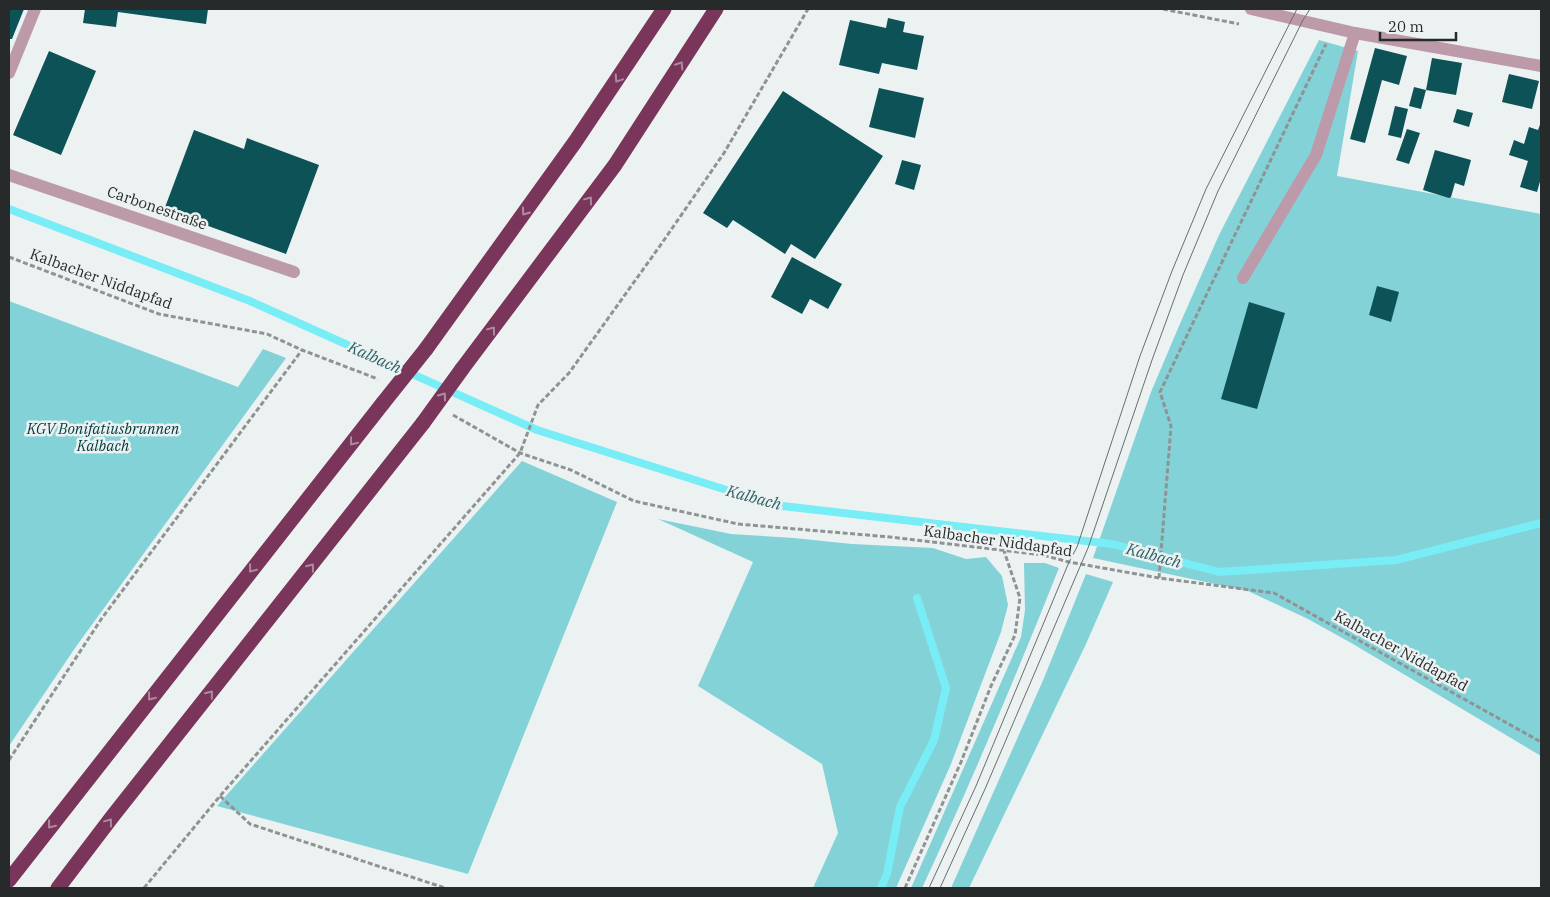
<svg xmlns="http://www.w3.org/2000/svg" width="1550" height="897" font-family="'IBM Plex Serif',serif">
<style>
.green{fill:#83d2d8}
.lines{fill:none;stroke-linecap:round;stroke-linejoin:round}
.stream{stroke:#79edf6;stroke-width:8}
.building{fill:#0d5257}
.path{stroke:#8f9393;stroke-width:3;stroke-dasharray:5 2.5;stroke-linecap:butt}
.lane{stroke:#bd9aaa;stroke-width:12}
.street{stroke:#bd9aaa;stroke-width:12}
.highway{stroke:#7a355b;stroke-width:15}
.tram{stroke:#696d6d;stroke-width:1}
.highway-bridge{stroke:#7a355b;stroke-width:15}
.oneway{stroke:#ad8a9f}
.labels{text-anchor:middle;stroke-width:5;stroke-linejoin:round;paint-order:stroke}
.street-label{font-size:15px;fill:#272a2a;stroke:#ecf2f2}
.park-label{font-size:15px;font-style:italic;fill:#003a3e;stroke:#ecf2f2}
.water-label{font-size:16px;font-style:italic;fill:#2e6165;stroke:#ecf2f2}
</style>
<rect width="100%" height="100%" fill="#ecf2f2"/>
<path class="green" d="M1319,40L1358,51L1337,176L1541,214V756L1353,644L1308,619L1248,591L1093,558L1151,392L1179,326L1219,235Z
M9,301L238,387L263,349L286,358L75,648L9,746Z
M522,461L617,502L468,874L217,806Z
M658,519L731,534L794,538L852,544L933,548L966,559L986,557L1002,576L1008,605L1001,632L951,764L896,888H813L838,833L822,764L698,686L753,562Z
M1024,563H1045L1059,568C1016,676 971,783 922,888H911L1021,637L1025,610Z
M1086,574L1113,582L1086,644L969,888H951L1044,678Z"/>
<g class="lines">
<path class="stream" d="M9,209L250,301L537,430L774,505L1112,544L1219,572L1396,560L1541,523
M881,888L887,874L900,807L934,740L946,688L917,598"/>
</g>
<path class="building" d="M9,9H24L12,39H9Z
M85,9H208L206,24L118,12L116,27L83,23Z
M888,18L905,22L903,32L924,36L917,70L882,63L879,74L839,65L850,20L886,28Z
M1375,48L1407,56L1399,85L1382,80L1365,143L1350,139Z
M49,51L96,71L61,155L13,135Z
M1432,58L1462,63L1456,95L1426,90Z
M1509,74L1539,81L1532,109L1502,102Z
M1414,87L1426,90L1421,109L1409,106Z
M879,88L924,98L915,138L869,127Z
M783,91L883,156L815,259L791,244L785,254L733,220L727,228L703,213Z
M1395,106L1408,109L1401,138L1388,135Z
M1457,109L1473,113L1469,127L1453,122Z
M1541,122V178L1537,192L1520,187L1528,161L1509,155L1514,140L1524,144L1529,127L1538,130Z
M1407,129L1420,133L1409,164L1396,160Z
M194,130L244,149L247,138L319,165L286,254L164,210Z
M1435,150L1471,160L1464,186L1455,183L1451,197L1449,198L1423,190Z
M902,160L921,165L914,190L895,184Z
M792,257L842,284L828,309L810,299L802,314L771,297Z
M1377,286L1399,292L1391,322L1369,315Z
M1249,302L1285,313L1257,409L1221,399Z"/>
<g class="lines">
<path class="path" d="M1163,9L1239,24
M9,257L159,314L267,334L302,350L378,379
M453,415L520,453L571,470L634,501L738,524L890,537L1043,555L1069,562L1159,578L1274,593L1541,742
M1159,578L1171,426L1160,392L1326,44
M9,760L102,618L302,350
M220,796L250,824L445,888
M144,888L220,796L520,453L538,405L569,373L662,243L724,153L808,9
M905,888L961,762L991,686L1015,635L1020,598L1004,551"/>
<path class="lane" d="M9,73L35,9
M9,175L294,272
M1243,278L1316,155L1355,33"/>
<path class="street" d="M1251,9L1355,33L1541,66"/>
<path class="highway" d="M426,349L575,142L664,9
M462,369L615,165L716,9
M9,880L383,403
M58,888L112,817L423,423"/>
<path class="tram" d="M929,888L976,786L1069,562L1077,547L1140,356L1172,271L1206,189L1297,9
M940,888L985,789L1088,548L1152,360L1183,275L1218,191L1303,20L1310,9"/>
<path class="highway-bridge" d="M383,403L426,349
M423,423L462,369"/>
</g>
<defs><path id="oneway-chevron" d="M-2-3.5L2.5 0L-2 3.5" fill="none" stroke-width="1.6" stroke-linecap="round" stroke-linejoin="round" transform="scale(1.25)"/></defs>
<g class="oneway">
<use href="#oneway-chevron" transform="translate(680 65) rotate(-57)"/>
<use href="#oneway-chevron" transform="translate(618 79) rotate(124)"/>
<use href="#oneway-chevron" transform="translate(589 200) rotate(-53)"/>
<use href="#oneway-chevron" transform="translate(525 212) rotate(126)"/>
<use href="#oneway-chevron" transform="translate(492 330) rotate(-53)"/>
<use href="#oneway-chevron" transform="translate(443 396) rotate(-54)"/>
<use href="#oneway-chevron" transform="translate(353 442) rotate(128)"/>
<use href="#oneway-chevron" transform="translate(311 567) rotate(-52)"/>
<use href="#oneway-chevron" transform="translate(252 569) rotate(128)"/>
<use href="#oneway-chevron" transform="translate(210 694) rotate(-51)"/>
<use href="#oneway-chevron" transform="translate(151 697) rotate(128)"/>
<use href="#oneway-chevron" transform="translate(109 822) rotate(-53)"/>
<use href="#oneway-chevron" transform="translate(51 825) rotate(128)"/>
</g>
<g class="labels">
<g class="street-label">
<text transform="translate(157 208) rotate(19)" y="5">Carbonestraße</text>
<text transform="translate(101 279) rotate(20)" y="5">Kalbacher Niddapfad</text>
<text transform="translate(998 541) rotate(8)" y="5">Kalbacher Niddapfad</text>
<text transform="translate(1401 651) rotate(29)" y="5">Kalbacher Niddapfad</text>
</g>
<g class="park-label">
<text x="103" y="434">KGV Bonifatiusbrunnen<tspan x="103" dy="17">Kalbach</tspan></text>
</g>
<g class="water-label">
<text transform="translate(375 357) rotate(24)" y="6">Kalbach</text>
<text transform="translate(754 497) rotate(15)" y="6">Kalbach</text>
<text transform="translate(1154 555) rotate(15)" y="6">Kalbach</text>
</g>
</g>
<rect width="1550" height="897" fill="none" stroke="#272a2a" stroke-width="20"/>
<path d="M1380 32v8h76v-8" fill="none" stroke="#272a2a" stroke-width="2.5"/>
<text x="1388" y="32" font-size="15" fill="#272a2a" stroke="#ecf2f2" stroke-width="4" paint-order="stroke">20 m</text>
</svg>
